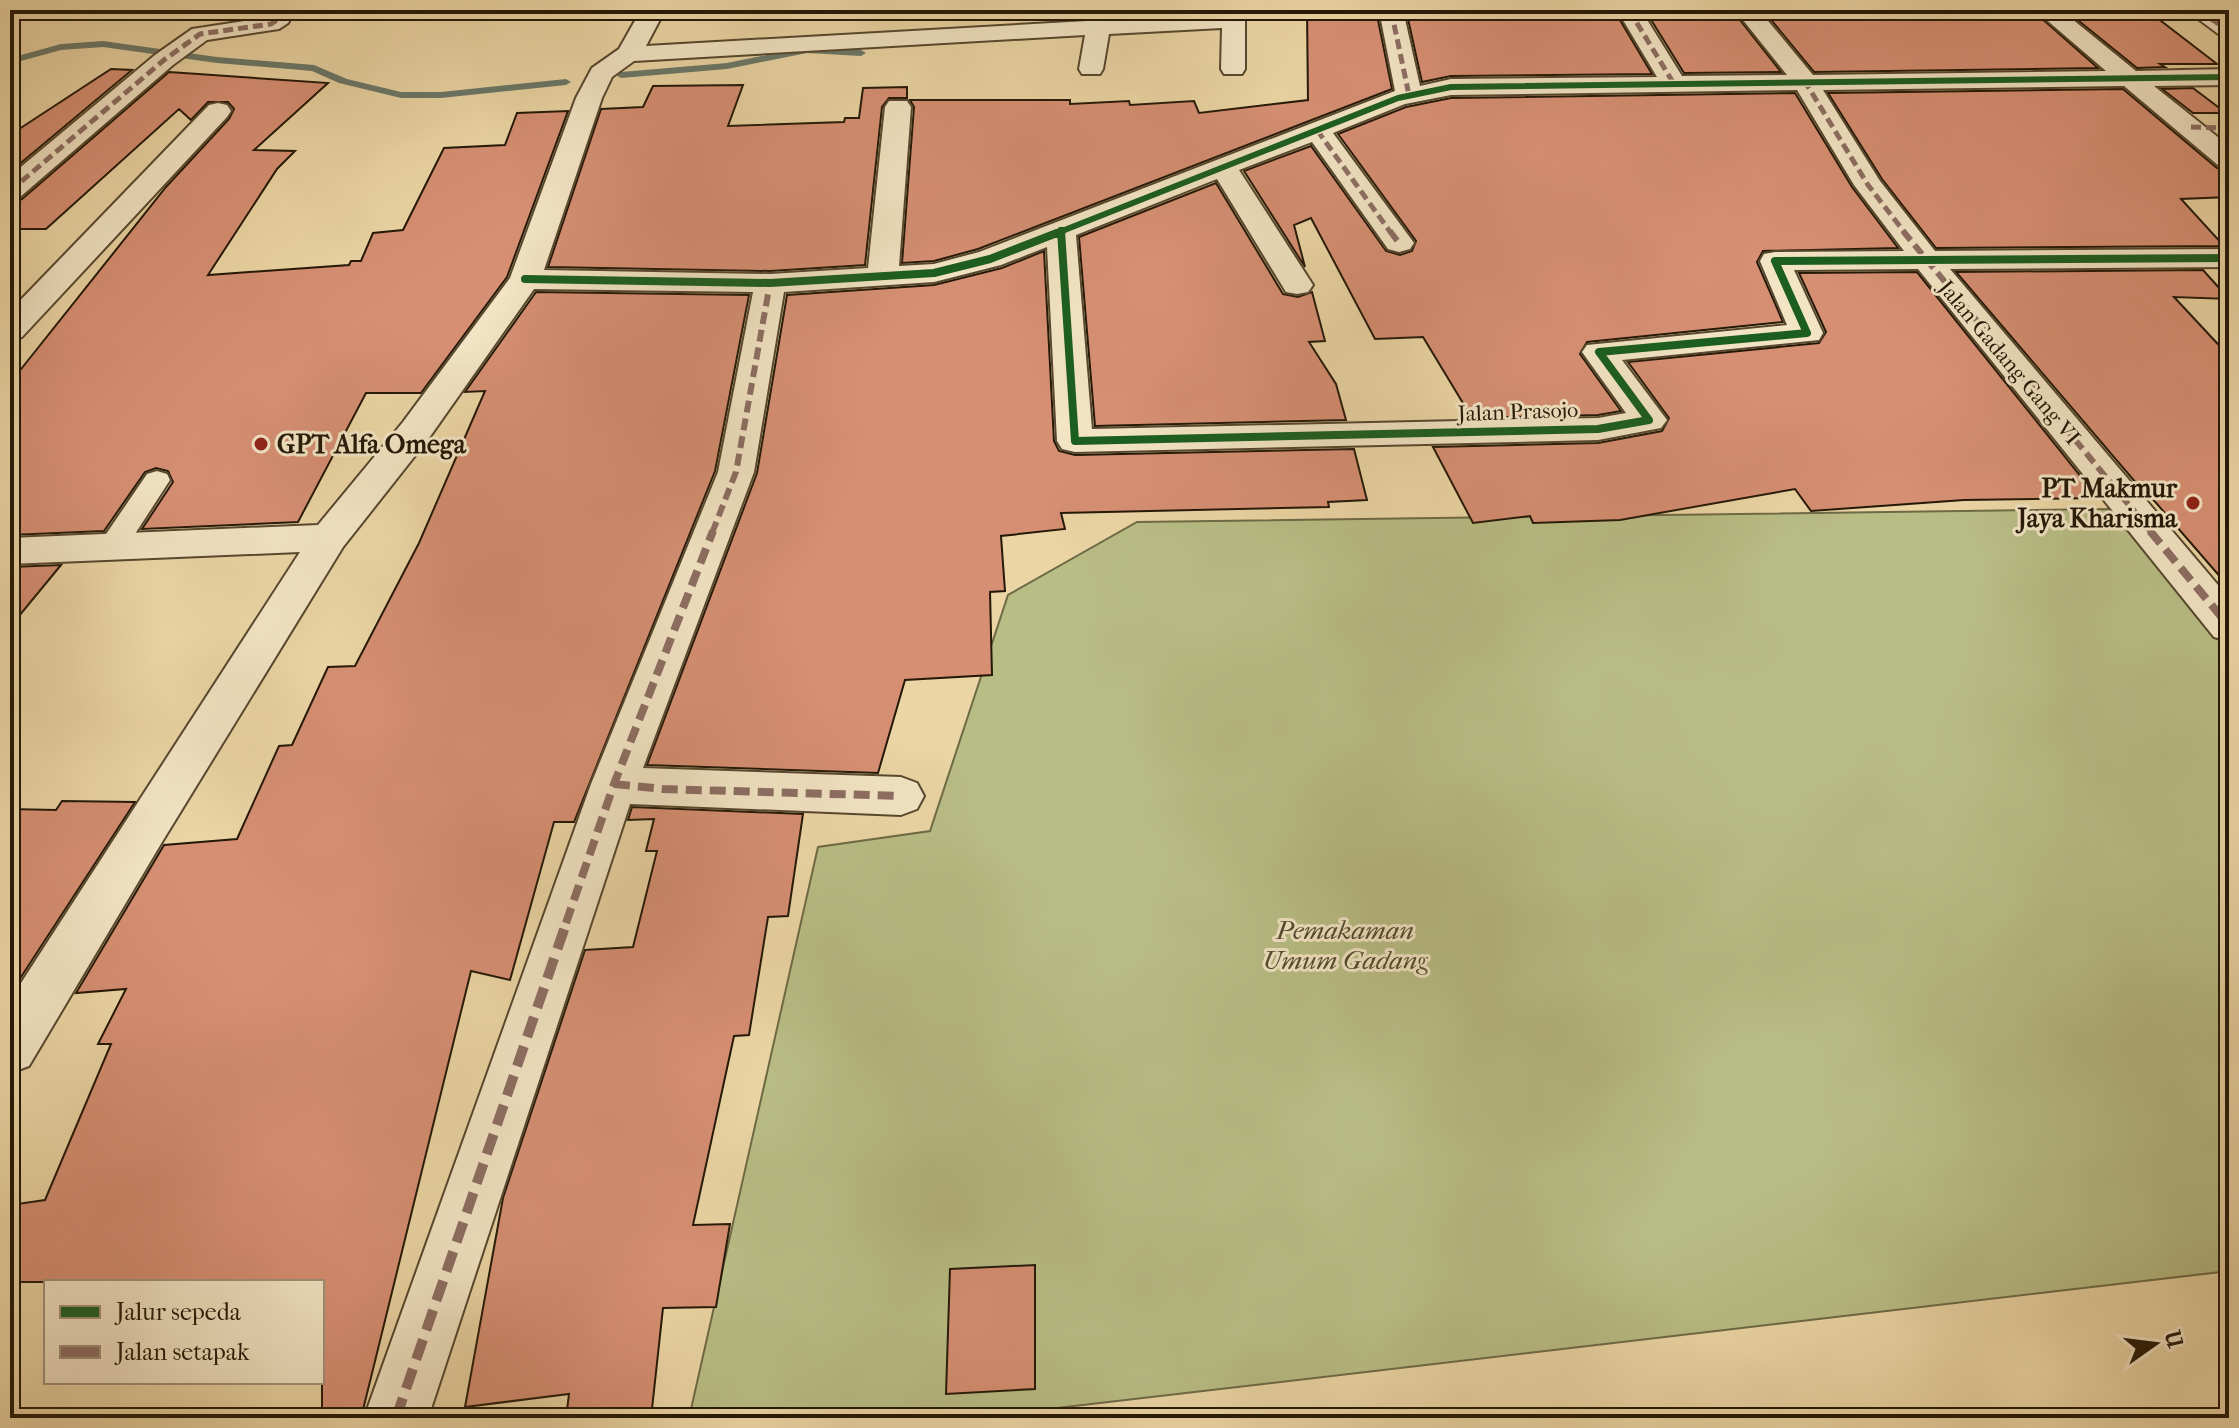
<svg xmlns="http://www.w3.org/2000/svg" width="2239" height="1428" font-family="'IM FELL French Canon',serif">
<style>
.green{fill:#b8bd85;stroke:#6e6a46;stroke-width:2}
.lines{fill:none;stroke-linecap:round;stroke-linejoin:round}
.stream{fill:#6a7869;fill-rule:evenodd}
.building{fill:#d68f73;stroke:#241807;stroke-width:2}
.service-casing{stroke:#56472e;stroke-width:4}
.minor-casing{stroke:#56472e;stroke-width:4}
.service{fill:#f2e4c4;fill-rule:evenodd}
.minor{fill:#f2e4c4;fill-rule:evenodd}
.quiet-far3{stroke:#8d6e63;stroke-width:5;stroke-dasharray:10 5;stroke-linecap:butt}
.quiet-far2{stroke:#8d6e63;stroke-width:6;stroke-dasharray:12 6;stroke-linecap:butt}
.quiet-far1{stroke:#8d6e63;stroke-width:8;stroke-dasharray:16 8;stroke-linecap:butt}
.quiet{stroke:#8d6e63;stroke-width:10;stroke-dasharray:21 10;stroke-linecap:butt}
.cycleway-far1-casing{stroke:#f2e4c4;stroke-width:9}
.cycleway-casing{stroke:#f2e4c4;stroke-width:12}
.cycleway-far1{stroke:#1b5e20;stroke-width:6}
.cycleway{stroke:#1b5e20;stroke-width:8}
.poi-dot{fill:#8f2418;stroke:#f2e4c4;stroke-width:3}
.labels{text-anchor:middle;stroke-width:6;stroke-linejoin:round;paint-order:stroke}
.far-street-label{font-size:22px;fill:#241807;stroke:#f2e4c4}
.poi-label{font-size:26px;font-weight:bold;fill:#241807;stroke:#f2e4c4;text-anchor:start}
.park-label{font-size:26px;font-style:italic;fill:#504a2d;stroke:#f2e4c4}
</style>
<rect width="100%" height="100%" fill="#ebd5a4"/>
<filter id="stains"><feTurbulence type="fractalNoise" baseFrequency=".0025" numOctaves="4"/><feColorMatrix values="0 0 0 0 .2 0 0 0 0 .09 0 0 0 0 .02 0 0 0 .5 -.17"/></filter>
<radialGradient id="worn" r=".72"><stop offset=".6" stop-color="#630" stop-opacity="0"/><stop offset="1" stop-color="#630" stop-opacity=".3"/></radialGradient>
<path class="green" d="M2112,509L2229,643V1271L972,1418H689L818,847L930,831L1008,595L1137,522Z"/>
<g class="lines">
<path class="stream" d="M103,41L217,57L314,65L347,79L401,92H441L566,79L571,82L566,85L441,98H401L339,83L312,71L217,63L103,47L61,50L10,64V58L61,44Z
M807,47L861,50L866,53L861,56L807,53L727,69L621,78L616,75L621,72L727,63Z"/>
</g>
<path class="building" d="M1307,10H1376L1392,89L978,249L934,261L902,263L914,107L910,100H1070V104L1129,101L1130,105L1194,101L1199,113L1308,100Z
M1406,10H1614L1652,74L1451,76L1422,82Z
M1645,10H1732L1781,72L1684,73Z
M1763,10H2032L2098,68L1814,72Z
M2131,12L2152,14L2217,64H2160L2165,67L2137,68L2069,13Z
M111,69L132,70L10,172V135Z
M169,72L328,83L254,150L295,151L277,169L208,275L349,265L351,261H361L373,233L403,230L444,148L505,145L517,113L568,111L507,277L421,393H366L298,522L142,529L173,482L168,471L156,468L145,472L104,531L10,535V383L166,187L229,119L234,109L228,102H208L191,120L179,109L46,229H10V203L22,199Z
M743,85L728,126L844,122L845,118H859L863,88L907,87V98H889L882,107L865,265L770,271L548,267L601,109L643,107L653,86Z
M2193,88L2226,113H2193L2162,89Z
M2123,89L2217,168L2229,171V197L2181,199L2224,246L1936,248L1882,179L1828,93Z
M1795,93L1852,187L1898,248L1763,251L1757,262L1783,322L1587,342L1580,354L1621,411L1598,415L1472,418L1423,337L1375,339L1311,218L1294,225L1305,267L1244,171L1311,146L1386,251L1400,255L1412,251L1416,241L1338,134L1406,107L1451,98Z
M1216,183L1283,294L1298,297L1312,292L1325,341L1309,342L1336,384L1346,420L1095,426L1079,237Z
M1044,251L1054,441L1059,451L1075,455L1354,449L1367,500L1328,502L1329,507L1061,513L1065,529L1001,536L1005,591L990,592L992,675L905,680L878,773L647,765L757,473L787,295L934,285L1002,268Z
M2203,270L2229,299L2174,297L2229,356V587L2151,497H2148L1956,272Z
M1917,272L2098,498L1964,500L1811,511L1795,489L1620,520L1533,523L1530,516L1473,523L1433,447L1598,443L1662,431L1669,418L1628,362L1819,343L1826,332L1799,273Z
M536,292L749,295L715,471L574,822H554L510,980L471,971L361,1418H322V1282H10V1205L45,1200L111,1044H98L126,989L76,993L164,845L237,839L279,746L292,745L328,667L355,666L419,543L485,391L465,392Z
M61,565L10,627V567Z
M62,801L135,802L10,994V809L56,810Z
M632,807L803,814L788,916L768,917L749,1035L734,1036L693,1225L730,1224L716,1307L663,1308L651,1418H566L569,1394L465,1407L503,1198L585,950L633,947L657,851H646L654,819L628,820Z
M1035,1265V1389L946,1394L950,1269Z"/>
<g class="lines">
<g class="service-casing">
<path id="service" d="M157,471L167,474L170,480L122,554L112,557L102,554L98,547L102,540L147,474Z"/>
</g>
<g class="minor-casing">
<path id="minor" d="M272,10H296L288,23L279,29L207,40L173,65L20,197L10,200V176L155,55L192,29L264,18Z
M641,10H665L646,46L1087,21V10H1111L1110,19L1245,10V69L1242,74H1224L1221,69L1222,28L1109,34L1103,69L1100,74H1082L1079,69L1085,35L634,61L612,77L602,98L544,270L770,274L868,268L885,107L889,101H907L911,107L899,266L934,264L979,252L1395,91L1379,10H1403L1420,86L1451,79L1657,77L1617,10H1641L1682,76L1787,75L1735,10H1759L1813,75L2106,71L2035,10H2061L2136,71L2229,69V85L2154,86L2229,146V168L2219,166L2124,86L1823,90L1880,181L1935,251L2229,249V267L1950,269L2229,598V641L2214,637L1918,269L1794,270L1823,333L1819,340L1622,360L1667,420L1661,428L1598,440L1075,452L1062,449L1057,441L1047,247L1001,265L934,282L784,292L754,472L643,768L901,777L917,783L924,796L917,809L901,815L630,804L428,1418H364L591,784L718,472L753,292L534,289L429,438L343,547L162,842L29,1066L10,1073V1000L300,552L10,564V538L318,525L403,422L510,278L576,98L592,68L619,49ZM1797,90L1854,185L1904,251L1775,252L1764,254L1760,261L1787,325L1587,345L1582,352L1626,413L1598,418L1092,429L1076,235L1217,179L1286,292L1297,294L1308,292L1313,285L1239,170L1312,142L1388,249L1399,252L1410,249L1414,243L1333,133L1405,104L1451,95Z
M2186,10H2214L2229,20V38L2221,36Z
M218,103L227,105L231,111L227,117L22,337L10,340V311L209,105Z"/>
</g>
<use href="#service" class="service"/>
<use href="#minor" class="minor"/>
<path class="quiet-far3" d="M1391,10L1409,95
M1629,10L1674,84
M2198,10L2229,31
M1804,80L1868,185L1905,233
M2191,127L2229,128
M1317,130L1391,233
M10,191L164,60L200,34L271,24L280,18L284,10"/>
<path class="quiet-far2" d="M1390,231L1399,243
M1903,231L2152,533
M712,533L736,472L770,283"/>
<path class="quiet-far1" d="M2150,531L2229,626
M614,784L663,789L901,796
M566,923L614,784L713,531"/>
<path class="quiet" d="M396,1418L567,921"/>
<g class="cycleway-far1-casing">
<path id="cycleway-far1" d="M1057,233L1398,98L1451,87L2229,77"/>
</g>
<g class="cycleway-casing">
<path id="cycleway" d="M1061,231L1075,441L1598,429L1649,420L1599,352L1807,333L1775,261L2229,258
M525,279L770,283L934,273L990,259L1062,231"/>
</g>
<use href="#cycleway-far1" class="cycleway-far1"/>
<use href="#cycleway" class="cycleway"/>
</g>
<g class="poi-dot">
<circle cx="261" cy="444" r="8"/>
<circle cx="2193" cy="503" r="8"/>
</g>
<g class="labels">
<g class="far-street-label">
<text transform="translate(2010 362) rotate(50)" y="8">Jalan Gadang Gang VI</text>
<text transform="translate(1518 411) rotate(-2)" y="8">Jalan Prasojo</text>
</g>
<g class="poi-label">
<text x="277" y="453">GPT Alfa Omega</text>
<text x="2177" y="497" text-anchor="end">PT Makmur<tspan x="2177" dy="30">Jaya Kharisma</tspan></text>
</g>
<g class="park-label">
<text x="1345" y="939">Pemakaman<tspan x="1345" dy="30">Umum Gadang</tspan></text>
</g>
</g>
<rect width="2239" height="1428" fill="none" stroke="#ebd5a4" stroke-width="40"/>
<rect x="12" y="12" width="2215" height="1404" fill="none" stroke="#241807" stroke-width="4"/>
<rect x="20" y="20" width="2199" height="1388" fill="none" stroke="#241807" stroke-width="2"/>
<rect x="44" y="1280" width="280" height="104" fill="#f2e4c4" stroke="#a09278" stroke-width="2"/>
<rect x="60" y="1306" width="40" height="12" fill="#1b5e20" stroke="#a09278" stroke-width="2"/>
<text x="116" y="1320" font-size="24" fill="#241807">Jalur sepeda</text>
<rect x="60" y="1346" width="40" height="12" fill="#8d6e63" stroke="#a09278" stroke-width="2"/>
<text x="116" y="1360" font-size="24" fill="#241807">Jalan setapak</text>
<g transform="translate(2155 1344) rotate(76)" stroke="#f2e4c4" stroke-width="6" paint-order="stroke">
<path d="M0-6L14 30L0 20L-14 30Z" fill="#241807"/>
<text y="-12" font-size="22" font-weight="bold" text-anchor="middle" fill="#241807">U</text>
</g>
<rect width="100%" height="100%" filter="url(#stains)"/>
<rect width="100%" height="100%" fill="url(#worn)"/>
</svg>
